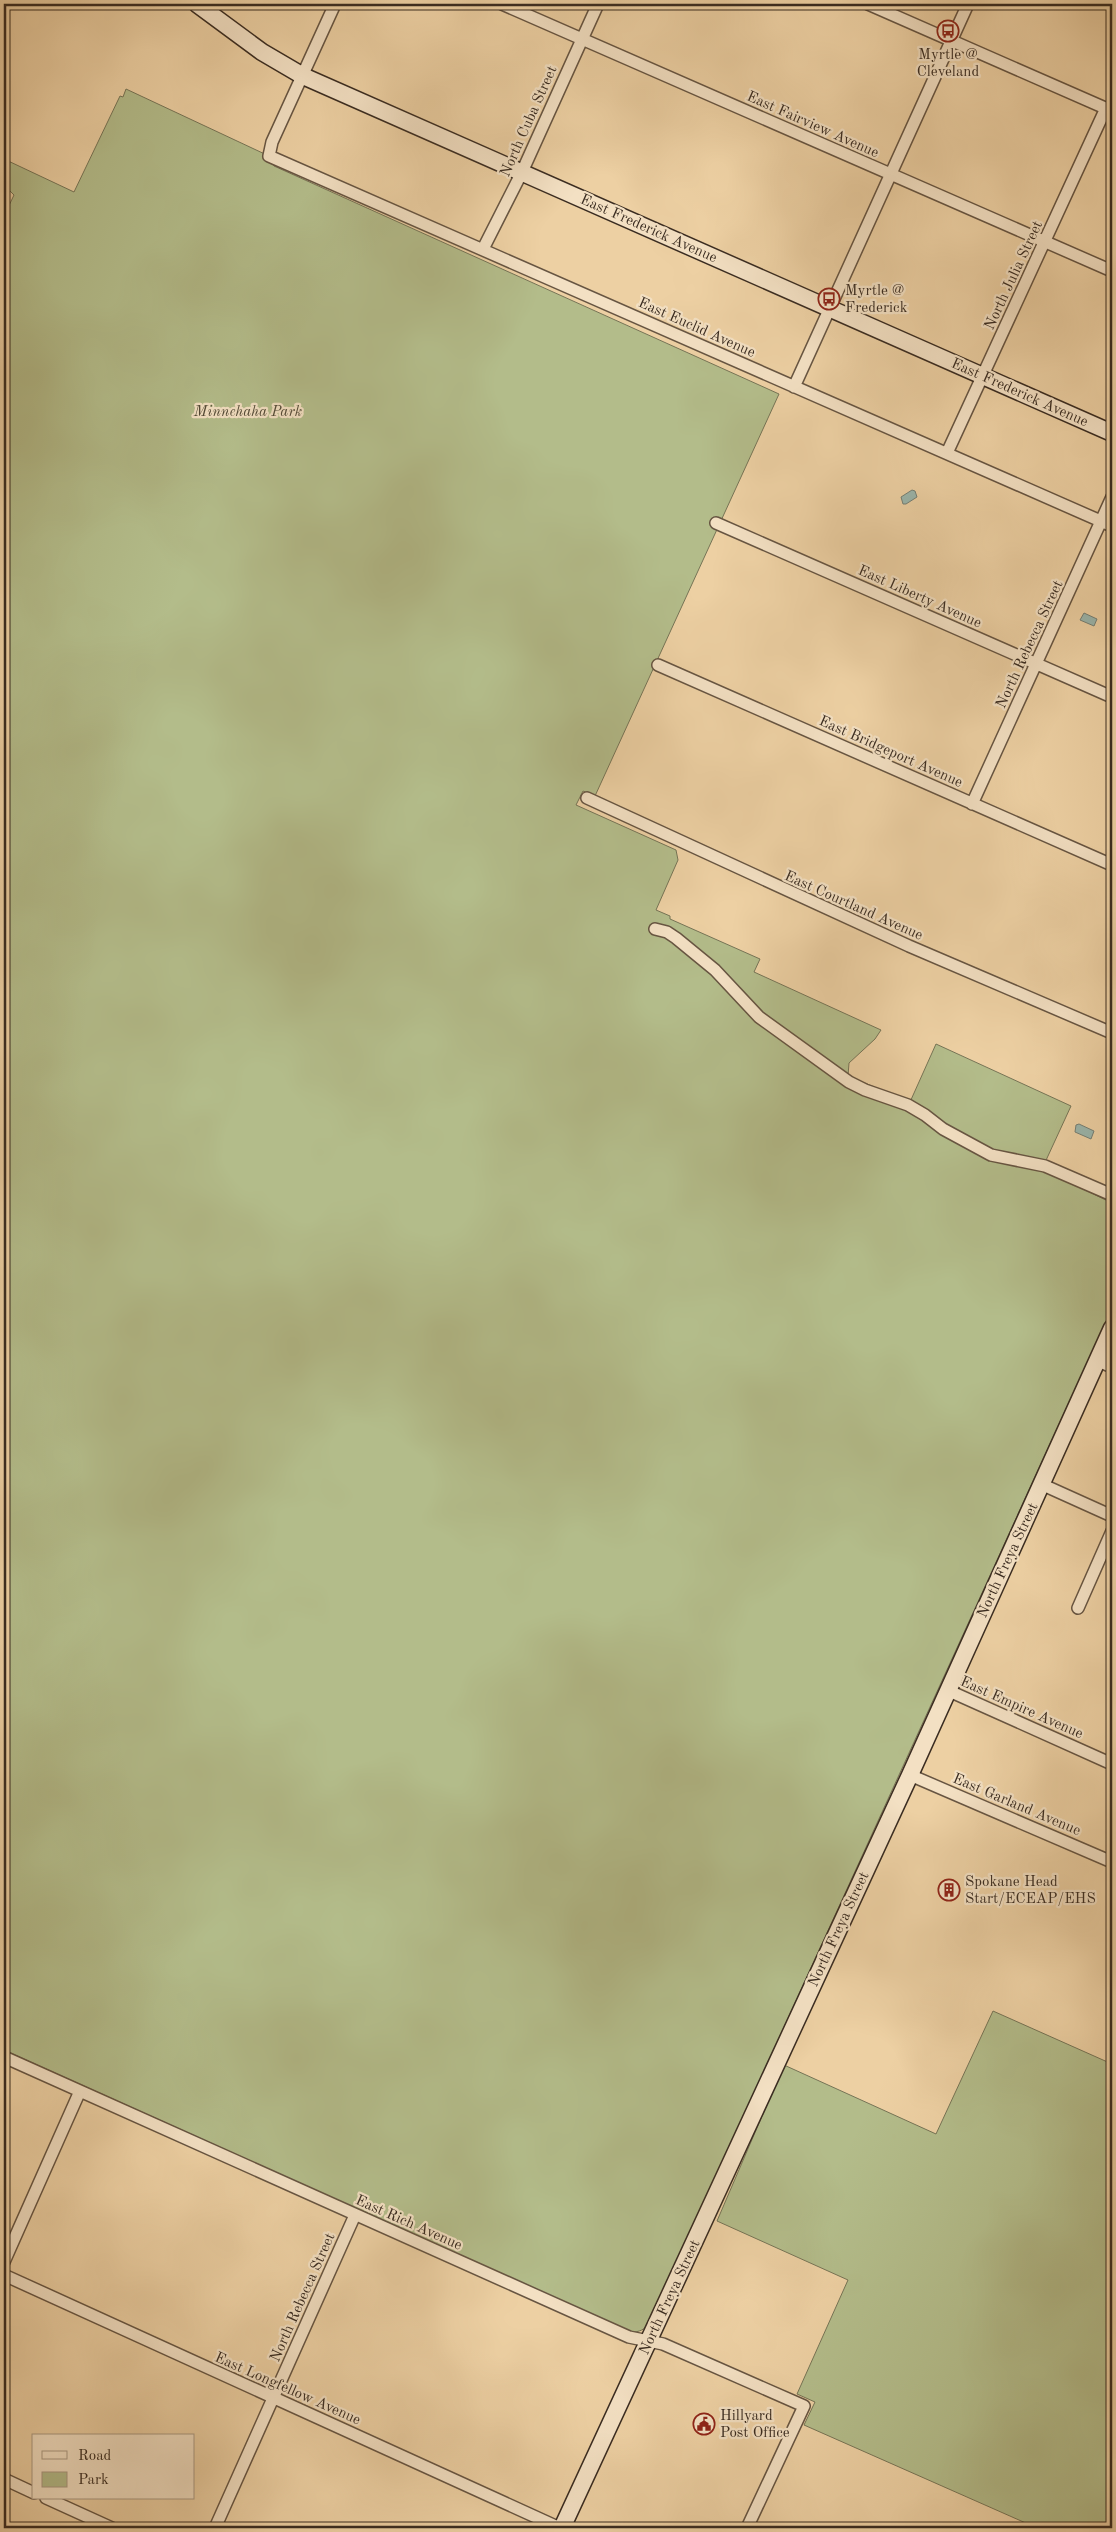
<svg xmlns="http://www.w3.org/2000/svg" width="1116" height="2532" font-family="'Old Standard TT',serif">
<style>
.green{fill:#b3bc8a;stroke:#767456}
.water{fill:#9ab6ad;stroke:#747f75}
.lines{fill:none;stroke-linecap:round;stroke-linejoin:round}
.street-casing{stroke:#675542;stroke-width:14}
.secondary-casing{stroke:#3a2c21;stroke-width:19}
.street{stroke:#f3e0c3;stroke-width:11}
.secondary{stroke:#f3e0c3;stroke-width:16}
.labels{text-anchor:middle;stroke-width:4.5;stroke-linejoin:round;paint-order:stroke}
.poi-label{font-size:15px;fill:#3a2c21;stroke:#f3e0c3;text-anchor:start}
.street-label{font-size:15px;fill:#3a2c21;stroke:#f3e0c3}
.park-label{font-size:15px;font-style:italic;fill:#524936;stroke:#f3e0c3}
</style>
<rect width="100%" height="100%" fill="#edd0a3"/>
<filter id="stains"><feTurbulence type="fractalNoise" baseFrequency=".004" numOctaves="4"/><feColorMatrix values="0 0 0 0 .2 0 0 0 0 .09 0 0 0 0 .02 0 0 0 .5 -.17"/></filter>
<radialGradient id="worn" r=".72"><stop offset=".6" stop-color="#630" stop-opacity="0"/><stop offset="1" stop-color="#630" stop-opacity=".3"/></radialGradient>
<path class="green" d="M126,89L269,156L274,166L779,394L595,796L583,791L576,805L676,850L678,860L656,910L670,916V919L760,959L754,972L881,1030L875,1039L849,1063L848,1076L910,1102L936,1044L1071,1106L1042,1169L1112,1203V1308L649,2323C644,2330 640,2332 631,2332L4,2050V216L14,195L4,185V159L74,192L120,96L123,97Z
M993,2011L1112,2064V2528H1037L804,2425L815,2402L797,2394L848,2280L717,2221L784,2065L936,2134Z"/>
<path class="water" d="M912,490L915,491L917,497L906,504H903L901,497Z
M1084,613L1097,619L1094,626L1080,620Z
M1079,1124L1094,1131L1091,1139L1075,1132L1076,1125Z"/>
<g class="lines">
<g class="street-casing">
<path id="street" d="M335,4L272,142L269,156L1112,526
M502,4L1112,271
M868,4L1112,111
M483,249L522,172L598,4
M794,387L968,4
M947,453L1106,108
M716,523L1112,697
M658,665L1112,865
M587,798L909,946L1112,1033
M972,804L1112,497
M655,929L667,932L676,938L715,970L759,1017L849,1082L865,1090L908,1105L925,1115L943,1129L991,1155L1045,1166L1112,1195
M1098,1361L1112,1367
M1041,1484L1112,1516
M1078,1608L1112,1531
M947,1690L1112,1764
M910,1775L1112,1862
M4,2057L629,2337L663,2344L804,2406L747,2528
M4,2262L80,2091
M4,2275L560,2528
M4,2479L34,2493
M46,2498L112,2528
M215,2528L355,2215"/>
</g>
<g class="secondary-casing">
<path id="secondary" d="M197,4L262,52L303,76L1112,433
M562,2528L910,1775L1112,1328"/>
</g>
<use href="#street" class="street"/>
<use href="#secondary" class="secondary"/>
</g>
<defs>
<g id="bus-ring" transform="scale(1.125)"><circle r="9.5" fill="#f3e0c3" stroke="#8f2418" stroke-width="1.5"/><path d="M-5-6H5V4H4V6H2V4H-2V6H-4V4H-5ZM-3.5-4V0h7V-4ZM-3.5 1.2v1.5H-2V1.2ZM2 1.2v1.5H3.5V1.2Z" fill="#8f2418"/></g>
<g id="building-ring" transform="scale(1.125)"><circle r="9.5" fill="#f3e0c3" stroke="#8f2418" stroke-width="1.5"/><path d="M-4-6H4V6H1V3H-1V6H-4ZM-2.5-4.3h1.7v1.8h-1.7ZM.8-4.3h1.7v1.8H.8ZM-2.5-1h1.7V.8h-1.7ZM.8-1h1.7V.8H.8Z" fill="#8f2418"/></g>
<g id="civic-ring" transform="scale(1.125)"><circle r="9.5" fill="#f3e0c3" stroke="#8f2418" stroke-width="1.5"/><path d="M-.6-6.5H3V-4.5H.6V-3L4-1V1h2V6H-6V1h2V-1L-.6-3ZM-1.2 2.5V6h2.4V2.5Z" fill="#8f2418"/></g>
</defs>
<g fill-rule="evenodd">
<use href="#bus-ring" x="948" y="31"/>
<use href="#bus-ring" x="829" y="299"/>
<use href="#building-ring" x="949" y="1890"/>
<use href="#civic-ring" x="704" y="2424"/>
</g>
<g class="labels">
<g class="poi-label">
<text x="948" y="59" text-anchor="middle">Myrtle @<tspan x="948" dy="17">Cleveland</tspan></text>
<text x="845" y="295">Myrtle @<tspan x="845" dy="17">Frederick</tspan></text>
<text x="965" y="1886">Spokane Head<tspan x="965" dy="17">Start/ECEAP/EHS</tspan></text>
<text x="720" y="2420">Hillyard<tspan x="720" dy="17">Post Office</tspan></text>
</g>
<g class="street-label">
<text transform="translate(528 121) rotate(-66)" y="5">North Cuba Street</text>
<text transform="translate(813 124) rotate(24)" y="5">East Fairview Avenue</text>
<text transform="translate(649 228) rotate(24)" y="5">East Frederick Avenue</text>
<text transform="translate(1013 275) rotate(-65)" y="5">North Julia Street</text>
<text transform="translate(697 327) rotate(24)" y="5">East Euclid Avenue</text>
<text transform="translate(1020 392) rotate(24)" y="5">East Frederick Avenue</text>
<text transform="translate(920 596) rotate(24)" y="5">East Liberty Avenue</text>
<text transform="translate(1029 644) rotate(-65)" y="5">North Rebecca Street</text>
<text transform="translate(891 751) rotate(24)" y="5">East Bridgeport Avenue</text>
<text transform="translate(854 905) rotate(24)" y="5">East Courtland Avenue</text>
<text transform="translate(1007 1560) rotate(-65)" y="5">North Freya Street</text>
<text transform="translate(1022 1707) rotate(24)" y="5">East Empire Avenue</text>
<text transform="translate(1017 1804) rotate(23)" y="5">East Garland Avenue</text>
<text transform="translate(838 1929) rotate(-65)" y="5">North Freya Street</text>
<text transform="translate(409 2222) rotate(24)" y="5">East Rich Avenue</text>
<text transform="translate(302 2297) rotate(-66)" y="5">North Rebecca Street</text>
<text transform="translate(669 2297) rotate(-65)" y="5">North Freya Street</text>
<text transform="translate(288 2388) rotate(24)" y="5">East Longfellow Avenue</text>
</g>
<g class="park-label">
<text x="248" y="416">Minnehaha Park</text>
</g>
</g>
<rect width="1116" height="2532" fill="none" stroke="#edd0a3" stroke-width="20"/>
<rect x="5" y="5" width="1106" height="2522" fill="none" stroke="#3a2c21" stroke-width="2.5"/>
<rect x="10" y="10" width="1096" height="2512" fill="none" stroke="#3a2c21"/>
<rect x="32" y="2434" width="162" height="65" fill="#f3e0c3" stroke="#a99882"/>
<rect x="42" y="2451" width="25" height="8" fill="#f3e0c3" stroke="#a99882"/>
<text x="78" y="2460" font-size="15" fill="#3a2c21">Road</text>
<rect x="42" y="2472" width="25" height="15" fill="#b3bc8a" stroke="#a99882"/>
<text x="78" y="2484" font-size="15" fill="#3a2c21">Park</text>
<rect width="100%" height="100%" filter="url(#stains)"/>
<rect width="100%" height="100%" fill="url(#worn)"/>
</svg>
